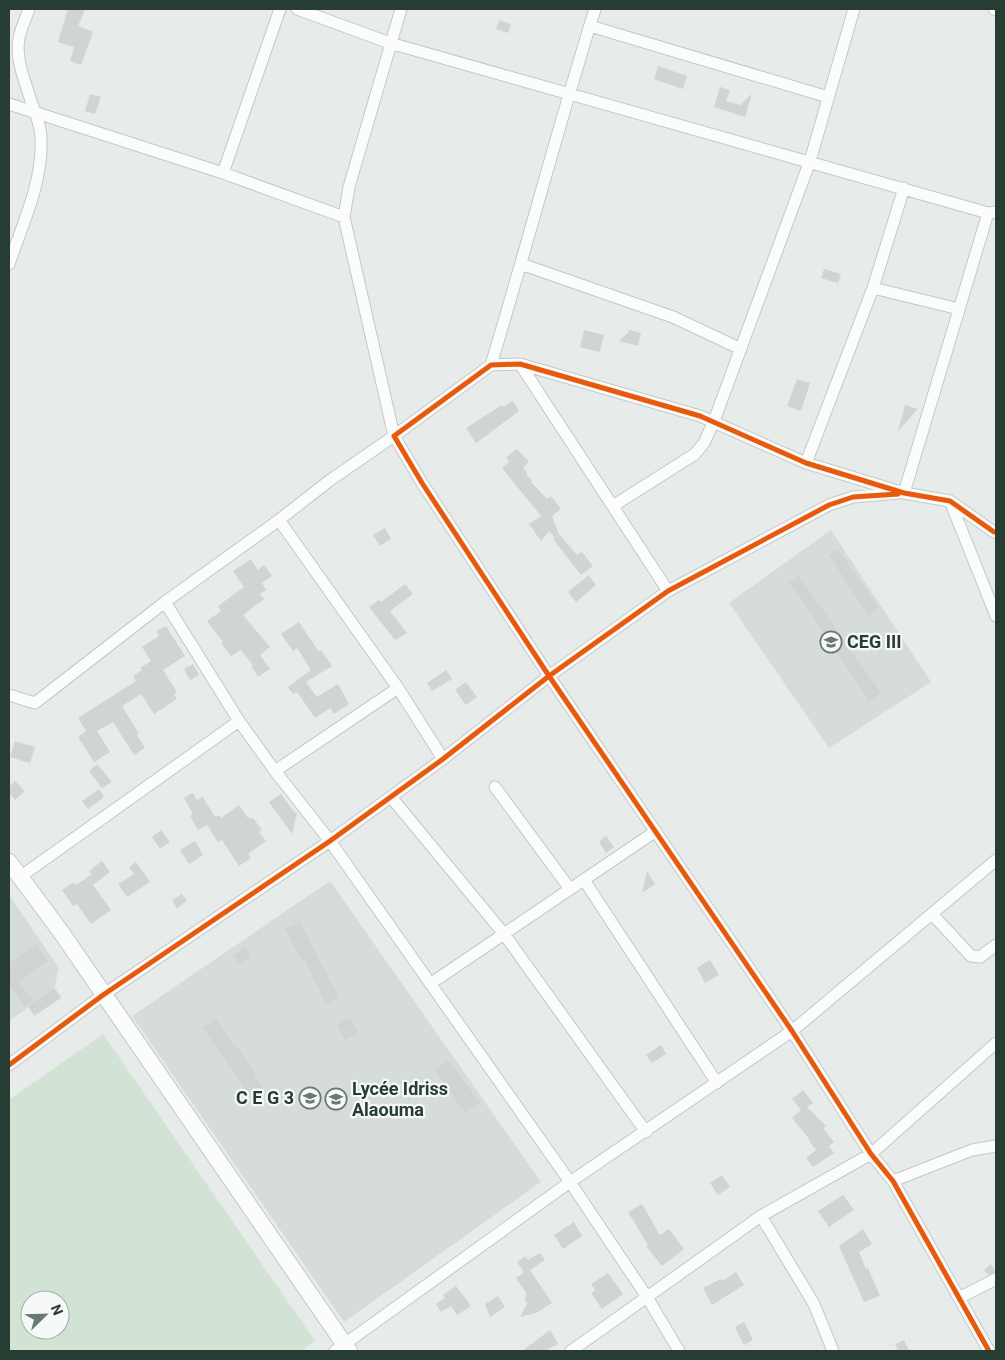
<svg xmlns="http://www.w3.org/2000/svg" width="1005" height="1360" font-family="Roboto,sans-serif">
<style>
.built{fill:#d6dcd8}
.green{fill:#d2e2d5;fill-rule:evenodd}
.building{fill:#d0d4d2}
.lines{fill:none;stroke-linecap:round;stroke-linejoin:round}
.street-casing{stroke:#c4c8c6;stroke-width:13}
.secondary-casing{stroke:#c3c8c6;stroke-width:18}
.street{stroke:#fbfcfc;stroke-width:11}
.secondary{stroke:#fbfcfc;stroke-width:16}
.cycleway-casing{stroke:#f6f9f7;stroke-width:8}
.cycleway{stroke:#e8590c;stroke-width:5}
.labels{text-anchor:middle;stroke-width:4.5;stroke-linejoin:round;paint-order:stroke}
.poi-label{font-size:18px;font-weight:bold;fill:#263d33;stroke:#f6f9f7;text-anchor:start}
</style>
<rect width="100%" height="100%" fill="#e7ebe9"/>
<path class="built" d="M831,530L931,682L829,748L729,603Z
M330,881L541,1182L344,1322L132,1016Z
M9,895L59,968L54,989L9,1021Z"/>
<path class="green" d="M103,1034L315,1341L300,1351H9V1100ZM30,1300H60V1330H30Z"/>
<path class="building" d="M68,9H85L78,26L93,32L81,65L70,61L74,47L58,42Z
M499,20L511,24L508,33L496,29Z
M658,66L687,76L683,89L654,79Z
M720,87L730,90L726,101L740,105L752,94L745,117L714,107Z
M90,94L101,97L95,114L85,111Z
M824,269L841,274L838,283L821,278Z
M584,330L604,335L600,352L580,347Z
M629,330L641,333L638,346L619,341L628,333Z
M797,379L810,383L801,411L787,406Z
M513,401L519,411L476,443L466,428L502,405L503,407Z
M905,405L918,409L898,431Z
M517,449L529,462L523,467L527,473L526,474L532,480L531,482L547,499L551,496L561,509L552,516L559,534L577,555L582,552L593,566L581,575L553,539L555,538L549,531L541,541L529,524L541,516L502,468L509,462L506,457Z
M385,528L391,539L380,546L373,535Z
M838,549L879,608L868,615L829,555Z
M251,559L258,570L264,565L272,576L262,583L266,590L260,594L264,599L243,615L270,647L260,655L270,669L258,677L251,666L253,665L241,650L231,656L221,643L223,642L207,621L221,611L218,606L244,587L233,571Z
M589,575L596,585L576,602L568,592Z
M799,576L881,693L869,702L812,615L789,583Z
M405,584L413,594L390,611L407,633L395,640L369,607L379,600L381,602Z
M299,622L319,652L321,650L332,666L306,682L317,697L338,684L349,704L334,714L330,708L315,718L297,692L293,694L288,687L311,670L297,648L293,651L281,634Z
M166,626L185,656L163,670L177,692L174,694L177,699L154,714L141,694L122,706L139,734L137,735L145,748L134,755L113,722L97,731L110,752L94,762L78,737L86,731L78,718L136,681L133,676L142,670L140,668L151,661L142,647L159,636L156,631Z
M193,664L199,675L190,680L184,669Z
M446,670L452,679L432,691L427,683Z
M466,682L477,697L466,705L455,690Z
M15,741L35,747L30,763L10,757Z
M97,764L112,782L102,788L89,771Z
M15,781L25,791L15,800L9,793V787Z
M99,789L104,797L88,809L82,801Z
M193,793L197,800L203,797L215,817L219,815L221,818L239,805L248,818L249,817L251,819L253,818L262,830L259,832L266,841L248,854L251,858L239,866L222,840L218,842L207,825L198,830L190,816L193,814L184,798Z
M281,794L294,812L297,813L292,834L269,802Z
M161,830L170,842L160,849L152,837Z
M606,836L614,847L606,853L599,842Z
M195,841L203,855L189,864L180,850Z
M102,861L110,872L93,885L111,910L91,924L77,904L73,906L62,890L74,882L76,885L92,874L89,871Z
M136,862L150,882L127,897L118,884L134,874L129,867Z
M647,871L655,884L642,893Z
M182,894L187,901L177,908L172,900Z
M300,922L339,998L326,1005L305,960L302,961L285,929Z
M36,944L48,961L19,982L33,1001L24,1007L11,987L9,989V963Z
M245,947L251,956L239,964L233,956Z
M710,960L719,975L705,983L697,968Z
M55,988L61,998L34,1016L28,1006Z
M350,1017L359,1033L345,1040L337,1025Z
M216,1019L238,1050L239,1049L255,1074L254,1075L265,1090L252,1100L203,1028Z
M661,1045L666,1054L652,1063L646,1055Z
M449,1060L480,1103L465,1113L435,1070Z
M803,1090L813,1103L807,1107L826,1126L823,1128L834,1142L829,1146L834,1153L813,1167L806,1158L816,1150L809,1141L810,1140L792,1118L801,1110L792,1099Z
M722,1175L730,1187L718,1195L710,1183Z
M843,1195L854,1210L829,1227L818,1211Z
M642,1204L660,1235L669,1229L684,1249L662,1266L646,1246L648,1245L628,1212Z
M574,1222L582,1236L563,1249L554,1235Z
M863,1229L872,1244L859,1252L866,1269L868,1268L880,1296L864,1302L839,1246Z
M540,1253L545,1260L530,1270L552,1303L536,1313L520,1317L527,1304L525,1300L526,1293L516,1278L524,1272L517,1262L525,1256L528,1260Z
M991,1264L996,1272L988,1275L984,1270Z
M736,1272L744,1285L712,1305L703,1288L721,1279L722,1281Z
M608,1273L623,1294L602,1309L591,1293L595,1290L591,1284Z
M456,1286L471,1306L457,1315L451,1306L441,1312L436,1304L445,1298L443,1295Z
M498,1296L505,1307L490,1317L485,1304Z
M744,1322L753,1340L744,1345L735,1327Z
M550,1330L558,1344L545,1351H522Z
M904,1340L909,1351H898L895,1344Z"/>
<g class="lines">
<g class="street-casing">
<path id="street" d="M297,9L390,43L988,213L996,212
M994,9L996,10
M590,26L828,97
M9,104L223,173L344,217
M223,173L280,9
M9,264C23,223 43,182 41,138C41,125 35,113 31,101C25,81 15,59 19,38C21,28 26,18 29,9
M521,264L673,317L741,349
M873,288L959,309
M520,364L668,591
M491,365C527,246 558,127 595,9
M806,463L873,288L904,188
M904,493L988,213
M950,501L996,616
M613,506L695,454L704,443L714,421L810,161L854,9
M279,520L329,481L394,436L344,217L349,187L401,9
M165,602L239,721L275,771L330,841L570,1182L647,1297L679,1351
M9,695L35,703L165,602L279,520L398,688L443,759
M275,771L398,688
M495,787L570,889
M391,797L504,934L646,1132
M20,877L239,721
M584,880L717,1083
M932,914L971,956L980,957L996,945
M430,984L656,831
M9,1065L103,995L330,841L443,759L549,676L668,591L829,505L853,497L899,493
M893,1181L972,1150L996,1146
M761,1216L814,1304L833,1351
M959,1298L996,1279
M335,1351L570,1182L792,1031L996,860
M571,1351L761,1216L871,1154L996,1043
M989,1351L893,1181L871,1154L792,1031L549,676L422,483L394,436L491,365L520,364L700,416L806,463L904,493L950,501L994,532H996"/>
</g>
<g class="secondary-casing">
<path id="secondary" d="M9,862L61,932L349,1351"/>
</g>
<use href="#street" class="street"/>
<use href="#secondary" class="secondary"/>
<g class="cycleway-casing">
<path id="cycleway" d="M9,1065L103,995L330,841L443,759L549,676L668,591L829,505L853,497L898,494
M989,1351L893,1181L871,1154L792,1031L549,676L422,483L394,436L491,365L520,364L700,416L806,463L904,493L950,501L994,532H996"/>
</g>
<use href="#cycleway" class="cycleway"/>
</g>
<defs>
<g id="school-ring" transform="scale(1.125)"><circle r="9.5" fill="#f6f9f7" stroke="#6a7a73" stroke-width="1.5"/><path d="M0-5L7-2L0 1L-7-2ZM-4 1L0 2.5L4 1V4Q0 6-4 4Z" fill="#6a7a73"/></g>
</defs>
<g fill-rule="evenodd">
<use href="#school-ring" x="831" y="642"/>
<use href="#school-ring" x="310" y="1098"/>
<use href="#school-ring" x="336" y="1099"/>
</g>
<g class="labels">
<g class="poi-label">
<text x="847" y="648">CEG III</text>
<text x="352" y="1095">Lycée Idriss<tspan x="352" dy="21">Alaouma</tspan></text>
<text x="294" y="1104" text-anchor="end">C E G 3</text>
</g>
</g>
<rect width="1005" height="1360" fill="none" stroke="#263d33" stroke-width="20"/>
<g transform="translate(45 1315) rotate(67)"><circle r="24" fill="#f6f9f7" stroke="#a3aea9"/>
<path d="M0-4L9 19L0 12L-9 19Z" fill="#6a7a73"/>
<text y="-8" font-size="14" font-weight="bold" text-anchor="middle" fill="#263d33">N</text>
</g>
</svg>
